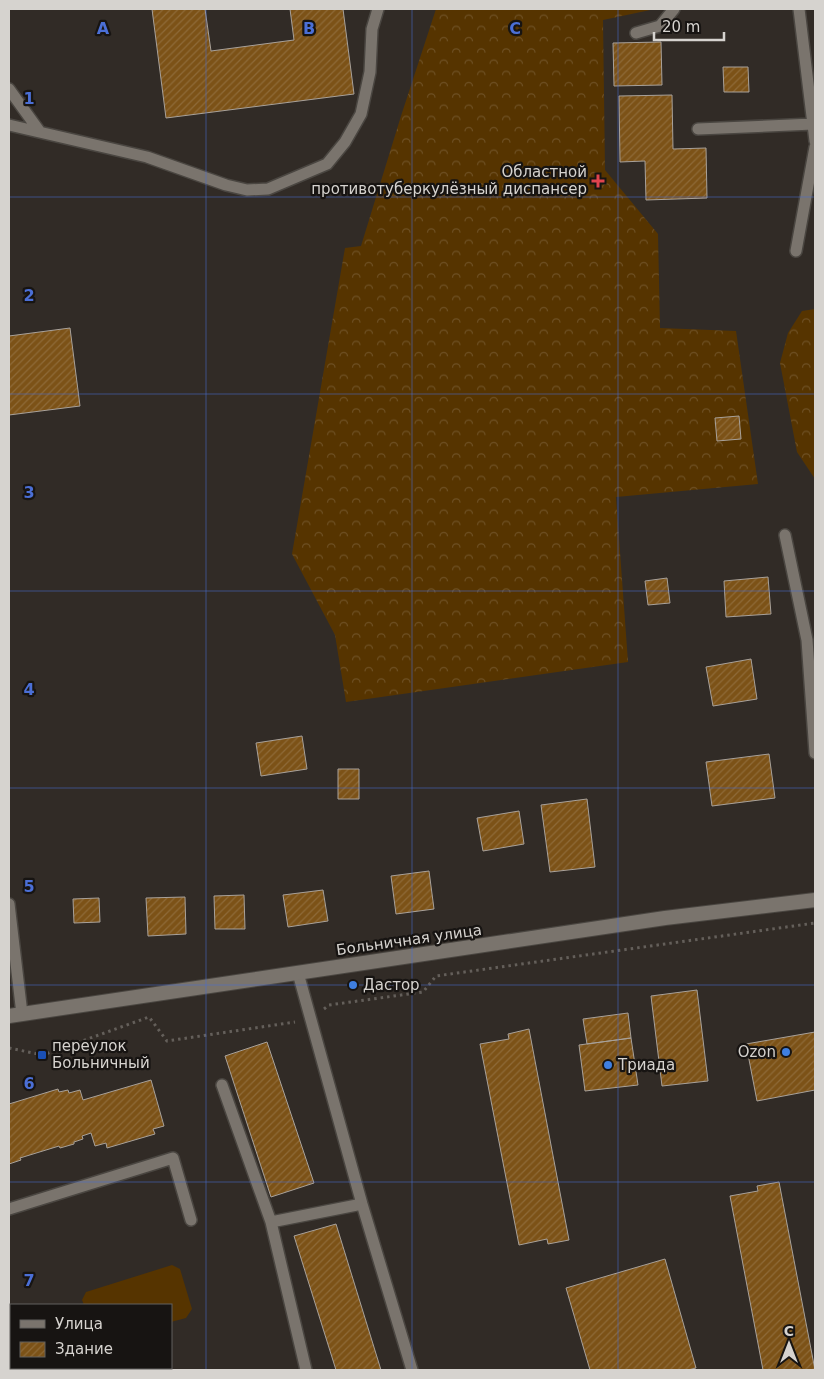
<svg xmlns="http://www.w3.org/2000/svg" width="824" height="1379" font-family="'DejaVu Sans',sans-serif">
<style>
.forest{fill:url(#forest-crowns)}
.pitch{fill:#563400}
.building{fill:url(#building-hatch);stroke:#a8a19a}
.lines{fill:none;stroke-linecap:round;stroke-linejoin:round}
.service-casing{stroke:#4a4641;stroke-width:14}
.tertiary-casing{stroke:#4a4641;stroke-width:16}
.path{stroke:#645f5a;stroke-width:3;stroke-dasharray:2.5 4;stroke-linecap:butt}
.service{stroke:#7a746d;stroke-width:11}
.tertiary{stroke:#7a746d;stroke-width:14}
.grid{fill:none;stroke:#4b6fd6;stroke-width:1;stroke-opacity:0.55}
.health-dot{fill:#e0444e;stroke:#171412;stroke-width:2}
.shop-dot{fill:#3f7fe0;stroke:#171412;stroke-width:2}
.transit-dot{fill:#1a4fb4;stroke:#171412;stroke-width:2}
.labels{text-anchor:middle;stroke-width:4.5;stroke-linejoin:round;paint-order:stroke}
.poi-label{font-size:15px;fill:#d6d3cf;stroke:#171412;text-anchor:start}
.street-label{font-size:15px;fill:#d6d3cf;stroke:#171412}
.grid-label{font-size:16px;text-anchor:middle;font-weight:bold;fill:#4b6fd6;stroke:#171412;stroke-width:4.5;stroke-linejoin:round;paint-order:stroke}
</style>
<defs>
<pattern id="forest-crowns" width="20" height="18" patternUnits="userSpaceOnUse" patternTransform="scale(1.25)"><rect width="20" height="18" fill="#563400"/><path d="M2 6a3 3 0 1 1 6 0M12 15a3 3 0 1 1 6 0" fill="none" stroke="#6e5024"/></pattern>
<pattern id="building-hatch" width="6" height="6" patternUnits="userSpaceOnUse" patternTransform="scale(1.25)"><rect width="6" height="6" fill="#7c5217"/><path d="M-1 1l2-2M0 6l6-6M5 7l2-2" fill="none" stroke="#8e6a38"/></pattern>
</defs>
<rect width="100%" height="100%" fill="#312b26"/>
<path class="forest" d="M436,9H655L603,20L605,170L658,234L660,328L736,331L758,484L616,497L628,662L346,702L335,635L292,554L345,248L361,246L401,116Z
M815,309V479L797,452L780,363L788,333L802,311Z"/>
<path class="pitch" d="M172,1265L180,1269L192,1309L186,1318L171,1322V1305H84L82,1300L86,1292Z"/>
<path class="building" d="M152,9H205L211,51L294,40L290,9H343L354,94L166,118Z
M661,42L662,85L614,86L613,43Z
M723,67H748L749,92H724Z
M672,95L673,149L706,148L707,198L646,200L645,161L620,162L619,96Z
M70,328L80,406L9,415V336Z
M739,416L741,439L717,441L715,418Z
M768,577L771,614L726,617L724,581Z
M667,578L670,603L648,605L645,581Z
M751,659L757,699L713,706L706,667Z
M302,736L307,769L261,776L256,743Z
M769,754L775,798L712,806L706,762Z
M338,769H359V799H338Z
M587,799L595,867L550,872L541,805Z
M519,811L524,844L483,851L477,818Z
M429,871L434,909L396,914L391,876Z
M323,890L328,921L288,927L283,895Z
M244,895L245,929H215L214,896Z
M185,897L186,934L148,936L146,898Z
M99,898L100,922L74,923L73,899Z
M697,990L708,1081L662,1086L651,996Z
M628,1013L631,1038L587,1044L583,1019Z
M529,1029L569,1240L548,1244L547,1239L519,1245L480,1044L509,1039L508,1034Z
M815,1032V1090L757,1101L746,1044Z
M631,1038L638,1085L585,1091L579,1045Z
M267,1042L314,1183L271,1197L225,1056Z
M151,1080L164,1126L153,1129L155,1134L107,1148L106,1143L95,1146L91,1133L82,1136L83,1139L74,1142V1144L60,1148L59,1146L20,1158L21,1160L9,1164V1104L58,1089L59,1092L68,1090L69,1093L80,1090L83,1100Z
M779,1182L815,1370H763L730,1196L758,1191L757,1186Z
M336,1224L381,1370H336L294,1236Z
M665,1259L696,1368L688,1370H590L566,1288Z"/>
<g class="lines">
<g class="service-casing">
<path id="service" d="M799,9L815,141
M636,33L660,26L674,9
M9,89L40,132
M9,125L147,157L226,185L247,190L268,189L327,164L345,142L361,114L370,72L372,29L378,9
M698,129L813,124
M796,251L815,147
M785,535L807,640L815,753
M9,904L22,1014
M298,973L362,1204L412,1370
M222,1085L271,1222
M9,1209L173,1158L191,1220
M9,1315L11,1323
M24,1368L25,1370
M306,1370L271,1222L362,1204"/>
</g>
<g class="tertiary-casing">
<path id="tertiary" d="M9,1016L665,918L815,900"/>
</g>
<path class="path" d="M324,1009L329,1005L423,992L436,976L815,923
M9,1048L43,1055L149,1017L167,1041L295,1022"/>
<use href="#service" class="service"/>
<use href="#tertiary" class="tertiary"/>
</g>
<path class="grid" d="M206,9V1370M412,9V1370M618,9V1370M9,197H815M9,394H815M9,591H815M9,788H815M9,985H815M9,1182H815"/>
<path class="health-dot" d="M595.5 173.5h5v5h5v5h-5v5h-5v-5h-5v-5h5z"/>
<g class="shop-dot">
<circle cx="353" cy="985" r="5"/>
<circle cx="786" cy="1052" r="5"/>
<circle cx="608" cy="1065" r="5"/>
</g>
<rect class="transit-dot" x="37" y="1050" width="10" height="10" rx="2.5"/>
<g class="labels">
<g class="poi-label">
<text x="587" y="177" text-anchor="end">Областной<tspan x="587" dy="17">противотуберкулёзный диспансер</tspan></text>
<text x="363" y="990">Дастор</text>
<text x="52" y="1051">переулок<tspan x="52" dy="17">Больничный</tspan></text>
<text x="776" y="1057" text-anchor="end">Ozon</text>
<text x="618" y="1070">Триада</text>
</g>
<g class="street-label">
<text transform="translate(409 940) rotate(-8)" y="5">Больничная улица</text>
</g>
</g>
<g class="grid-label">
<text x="103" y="34">A</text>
<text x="309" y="34">B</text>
<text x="515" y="34">C</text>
<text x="29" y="104">1</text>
<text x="29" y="301">2</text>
<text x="29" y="498">3</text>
<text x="29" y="695">4</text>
<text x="29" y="892">5</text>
<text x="29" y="1089">6</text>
<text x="29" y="1286">7</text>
</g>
<rect width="824" height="1379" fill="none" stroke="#d6d3cf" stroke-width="20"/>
<rect x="10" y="1304" width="162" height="65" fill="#171412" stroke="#63605e"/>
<rect x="20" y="1320" width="25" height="8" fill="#7a746d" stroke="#63605e"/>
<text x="55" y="1329" font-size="15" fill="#d6d3cf">Улица</text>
<rect x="20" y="1342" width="25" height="15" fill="url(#building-hatch)" stroke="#63605e"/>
<text x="55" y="1354" font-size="15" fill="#d6d3cf">Здание</text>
<g transform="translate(789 1344)" stroke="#171412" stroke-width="4" paint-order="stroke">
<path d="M0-4L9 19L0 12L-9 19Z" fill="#d6d3cf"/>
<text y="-8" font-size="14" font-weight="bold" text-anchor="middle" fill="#d6d3cf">С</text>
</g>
<path d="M654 32v8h70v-8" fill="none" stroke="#d6d3cf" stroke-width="2.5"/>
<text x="662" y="32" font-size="15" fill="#d6d3cf" stroke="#171412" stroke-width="4" paint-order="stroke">20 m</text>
</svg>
